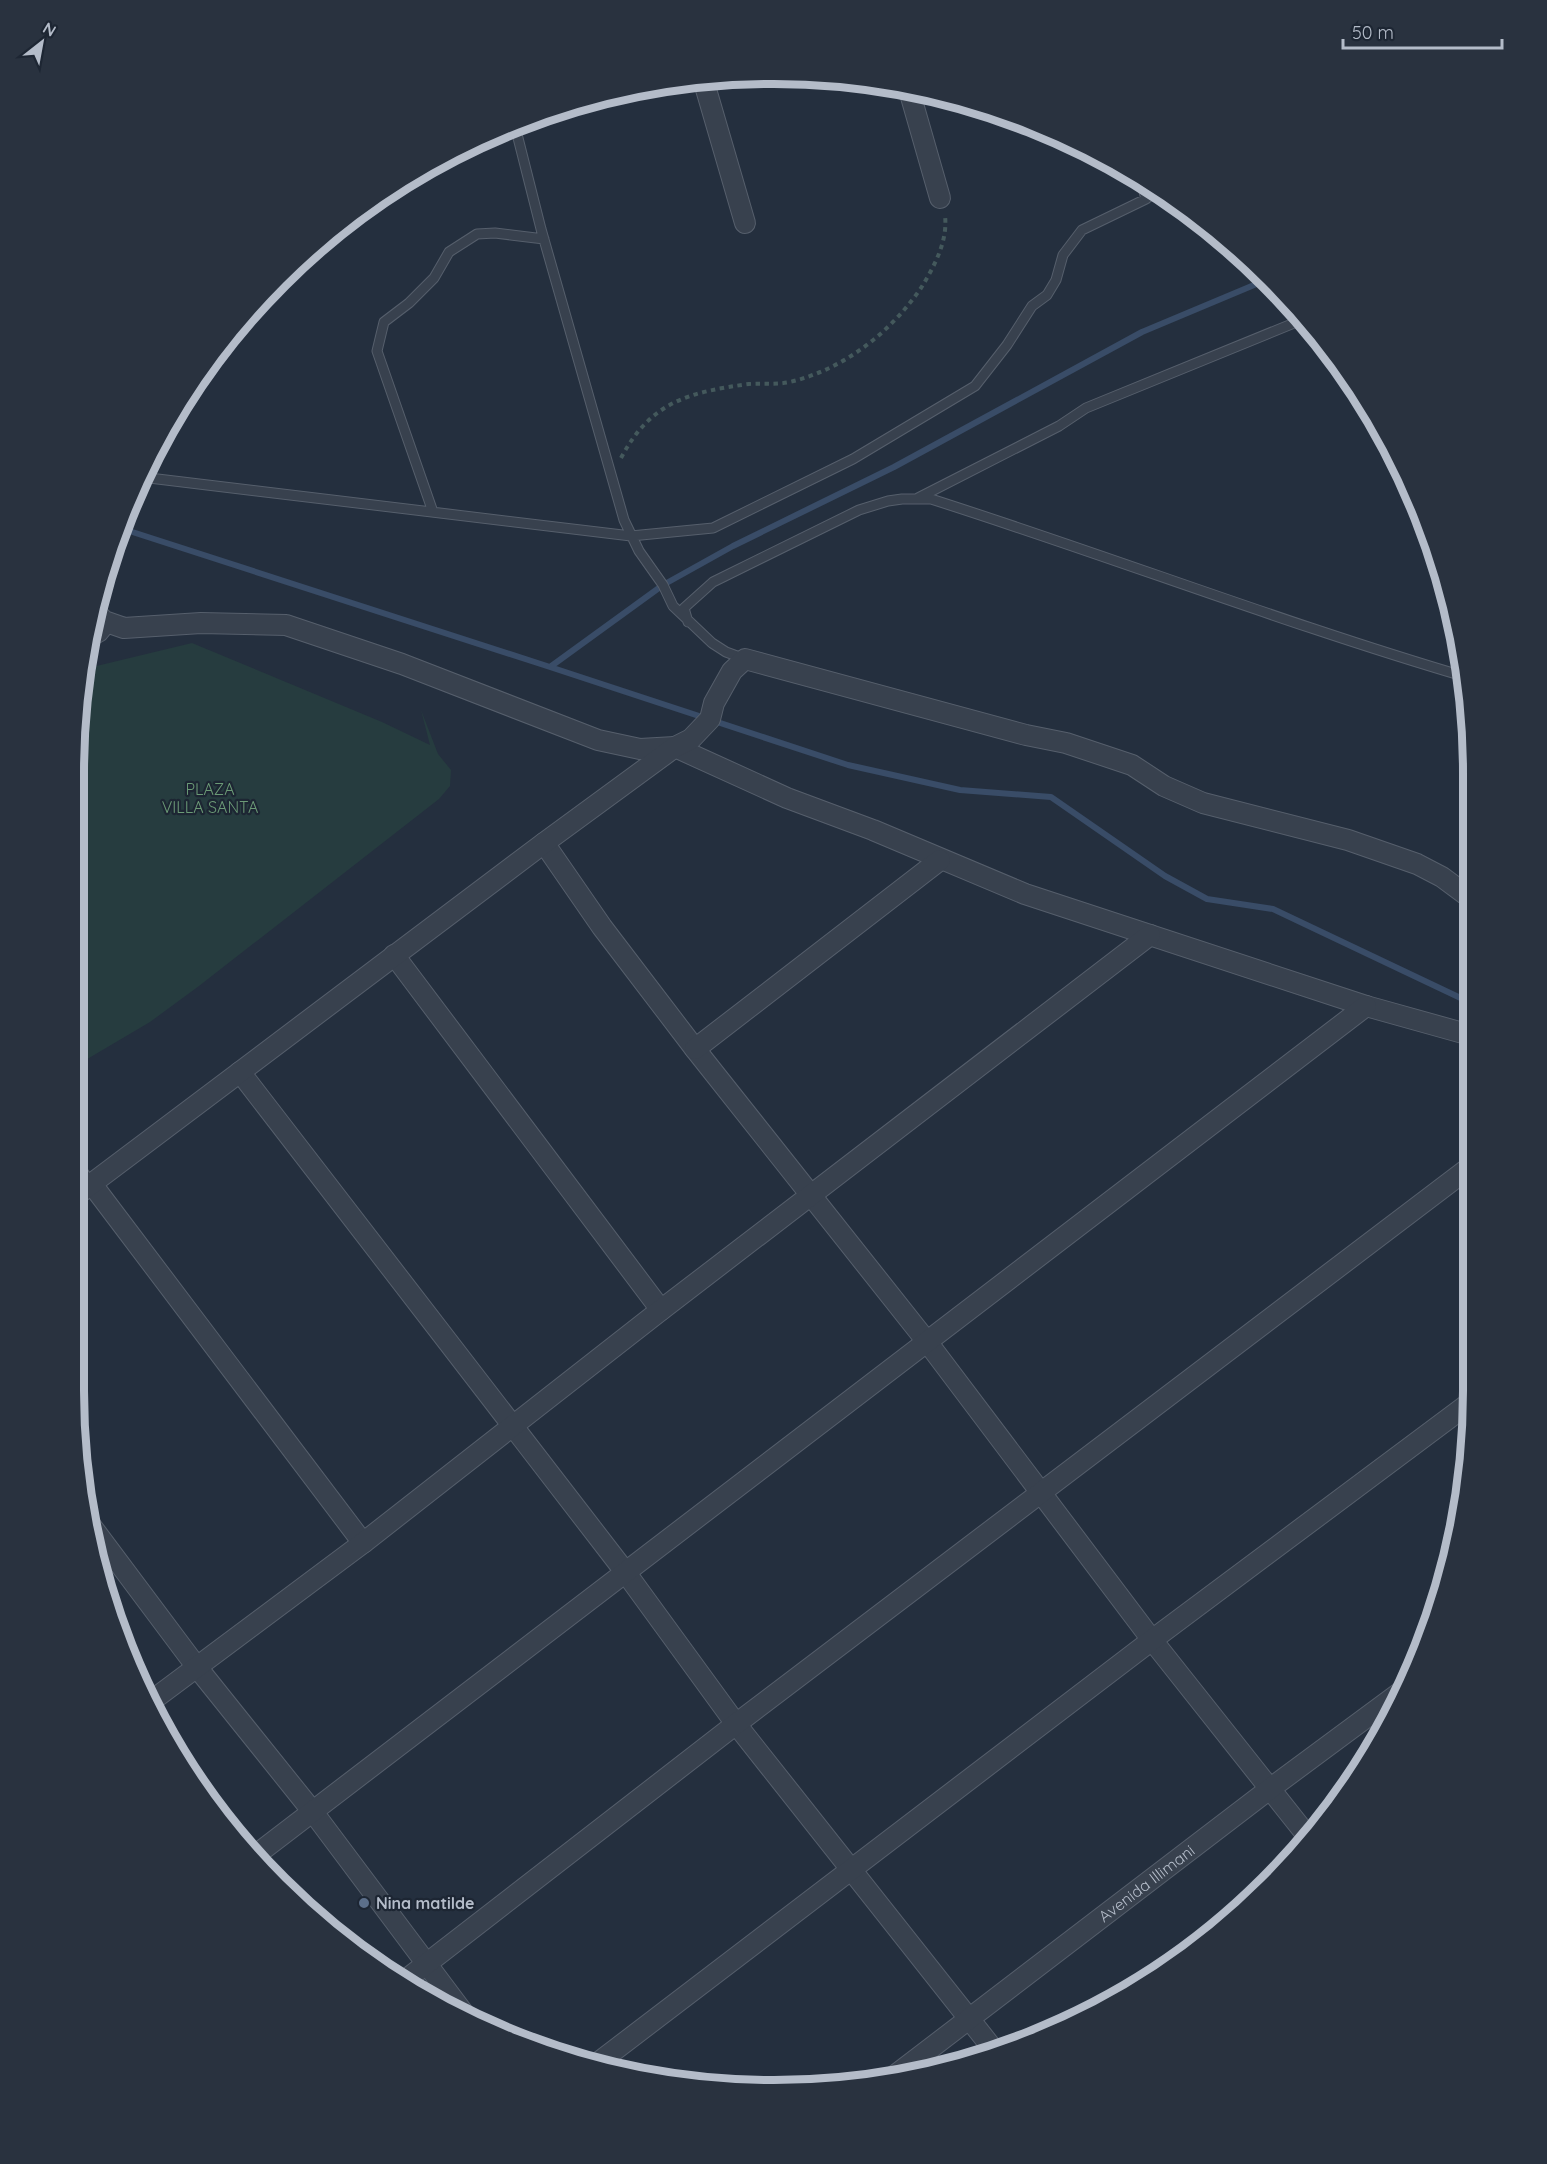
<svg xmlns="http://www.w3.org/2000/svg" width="1547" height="2164" font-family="Quicksand,sans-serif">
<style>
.green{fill:#263c3f}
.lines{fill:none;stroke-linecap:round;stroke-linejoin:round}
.stream{stroke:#394c67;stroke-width:6}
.lane-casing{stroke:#565f6c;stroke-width:11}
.street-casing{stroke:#565f6c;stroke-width:22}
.path{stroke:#44595c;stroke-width:4;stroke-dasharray:4.5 4.5;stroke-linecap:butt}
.lane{stroke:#38414e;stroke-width:9}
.street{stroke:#38414e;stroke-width:20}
.service-dot{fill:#5c6f8a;stroke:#1d2633;stroke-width:2}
.labels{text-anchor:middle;stroke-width:4.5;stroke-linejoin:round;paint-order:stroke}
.park-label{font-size:16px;fill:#6b9a76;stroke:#1d2633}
.street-label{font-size:16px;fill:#b4bcc9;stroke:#1d2633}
.poi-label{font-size:16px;font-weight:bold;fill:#b4bcc9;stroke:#1d2633;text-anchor:start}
.rim{fill:none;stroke:#b4bcc9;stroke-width:8}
</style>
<rect width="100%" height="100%" fill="#242f3e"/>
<path class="green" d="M192,643L382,722L430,745L421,710L438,754L451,770L450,786L439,799L199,986L150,1022L89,1058L74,1070V773L84,669Z"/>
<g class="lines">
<path class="stream" d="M120,528L550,667L663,585L733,546L894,467L1142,332L1266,280
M550,667L848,765L960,790L1051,797L1165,876L1207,899L1273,909L1469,1002"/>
<g class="lane-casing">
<path id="lane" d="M515,126L541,229L624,520L639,551L663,585L673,606L712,643L726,652L745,659
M1141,181L1146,199
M141,477L631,536L713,528L853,459L975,386L1007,345L1032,306L1047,295L1056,280L1063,255L1082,230L1146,199L1156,191
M918,498L1059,426L1086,408L1304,319
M433,512L377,351L384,322L409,303L434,278L449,252L477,234L495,233L544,239
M688,622L684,608L713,582L859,510L888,501L902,499H931C1110,556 1286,624 1466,677
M86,645L102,636L112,624
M74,1159L91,1183"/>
</g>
<g class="street-casing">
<g id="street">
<path d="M703,79L745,223"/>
<path d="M909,90L940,198"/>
<path d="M95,611L104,621L124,628L201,623L286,625L402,664L598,740L640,749L675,747L787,798L873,830L1025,894L1366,1006L1470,1035"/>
<path d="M544,843L602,927L695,1049L928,1343L1152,1640L1309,1838"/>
<path d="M394,955L661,1310"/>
<path d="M695,1049L940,860"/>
<path d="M240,1072L626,1573L736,1724L993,2049"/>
<path d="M91,1183L363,1543"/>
<path d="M74,1197L544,843L675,747L691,739L710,719L714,703L732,671L745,659L1026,735L1066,743L1132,765L1164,786L1203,803L1348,840L1417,864L1442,877L1469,897"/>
<path d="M92,1527L196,1666L313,1812L465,2015"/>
<path d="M150,1702L363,1543L661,1310L1150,935"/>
<path d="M257,1854L1366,1006"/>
<path d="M403,1982L736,1724L1470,1167"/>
<path d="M599,2062L1152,1640L1472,1401"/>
<path id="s1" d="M889,2080L1271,1788L1406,1688"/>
</g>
</g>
<path class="path" d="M621,458C651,401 690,392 749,384C763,383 776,385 790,382C844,369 890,333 921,288C934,267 948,241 945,216"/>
<use href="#lane" class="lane"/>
<use href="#street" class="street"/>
</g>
<circle class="service-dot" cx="364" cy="1903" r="6"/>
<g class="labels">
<g class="park-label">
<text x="210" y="795">PLAZA<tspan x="210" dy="18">VILLA SANTA</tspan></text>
</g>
<g class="street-label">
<text dy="6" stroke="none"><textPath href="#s1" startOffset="324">Avenida Illimani</textPath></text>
</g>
<g class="poi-label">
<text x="376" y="1909">Nina matilde</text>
</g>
</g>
<path d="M0 0H1547V2164H0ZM773 84H774A689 689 0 0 1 1463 773V1391A689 689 0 0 1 774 2080H773A689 689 0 0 1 84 1391V773A689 689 0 0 1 773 84Z" fill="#29323f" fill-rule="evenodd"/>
<path class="rim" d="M773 84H774A689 689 0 0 1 1463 773V1391A689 689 0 0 1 774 2080H773A689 689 0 0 1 84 1391V773A689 689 0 0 1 773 84Z"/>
<g transform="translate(42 42) rotate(31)" stroke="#1d2633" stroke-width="4.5" paint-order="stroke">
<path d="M0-4.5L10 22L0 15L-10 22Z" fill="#b4bcc9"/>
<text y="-9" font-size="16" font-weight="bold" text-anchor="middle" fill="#b4bcc9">N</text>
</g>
<path d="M1343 39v9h159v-9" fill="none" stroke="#b4bcc9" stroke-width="3"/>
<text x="1352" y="39" font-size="18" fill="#b4bcc9" stroke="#1d2633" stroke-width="4.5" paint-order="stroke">50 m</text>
</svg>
